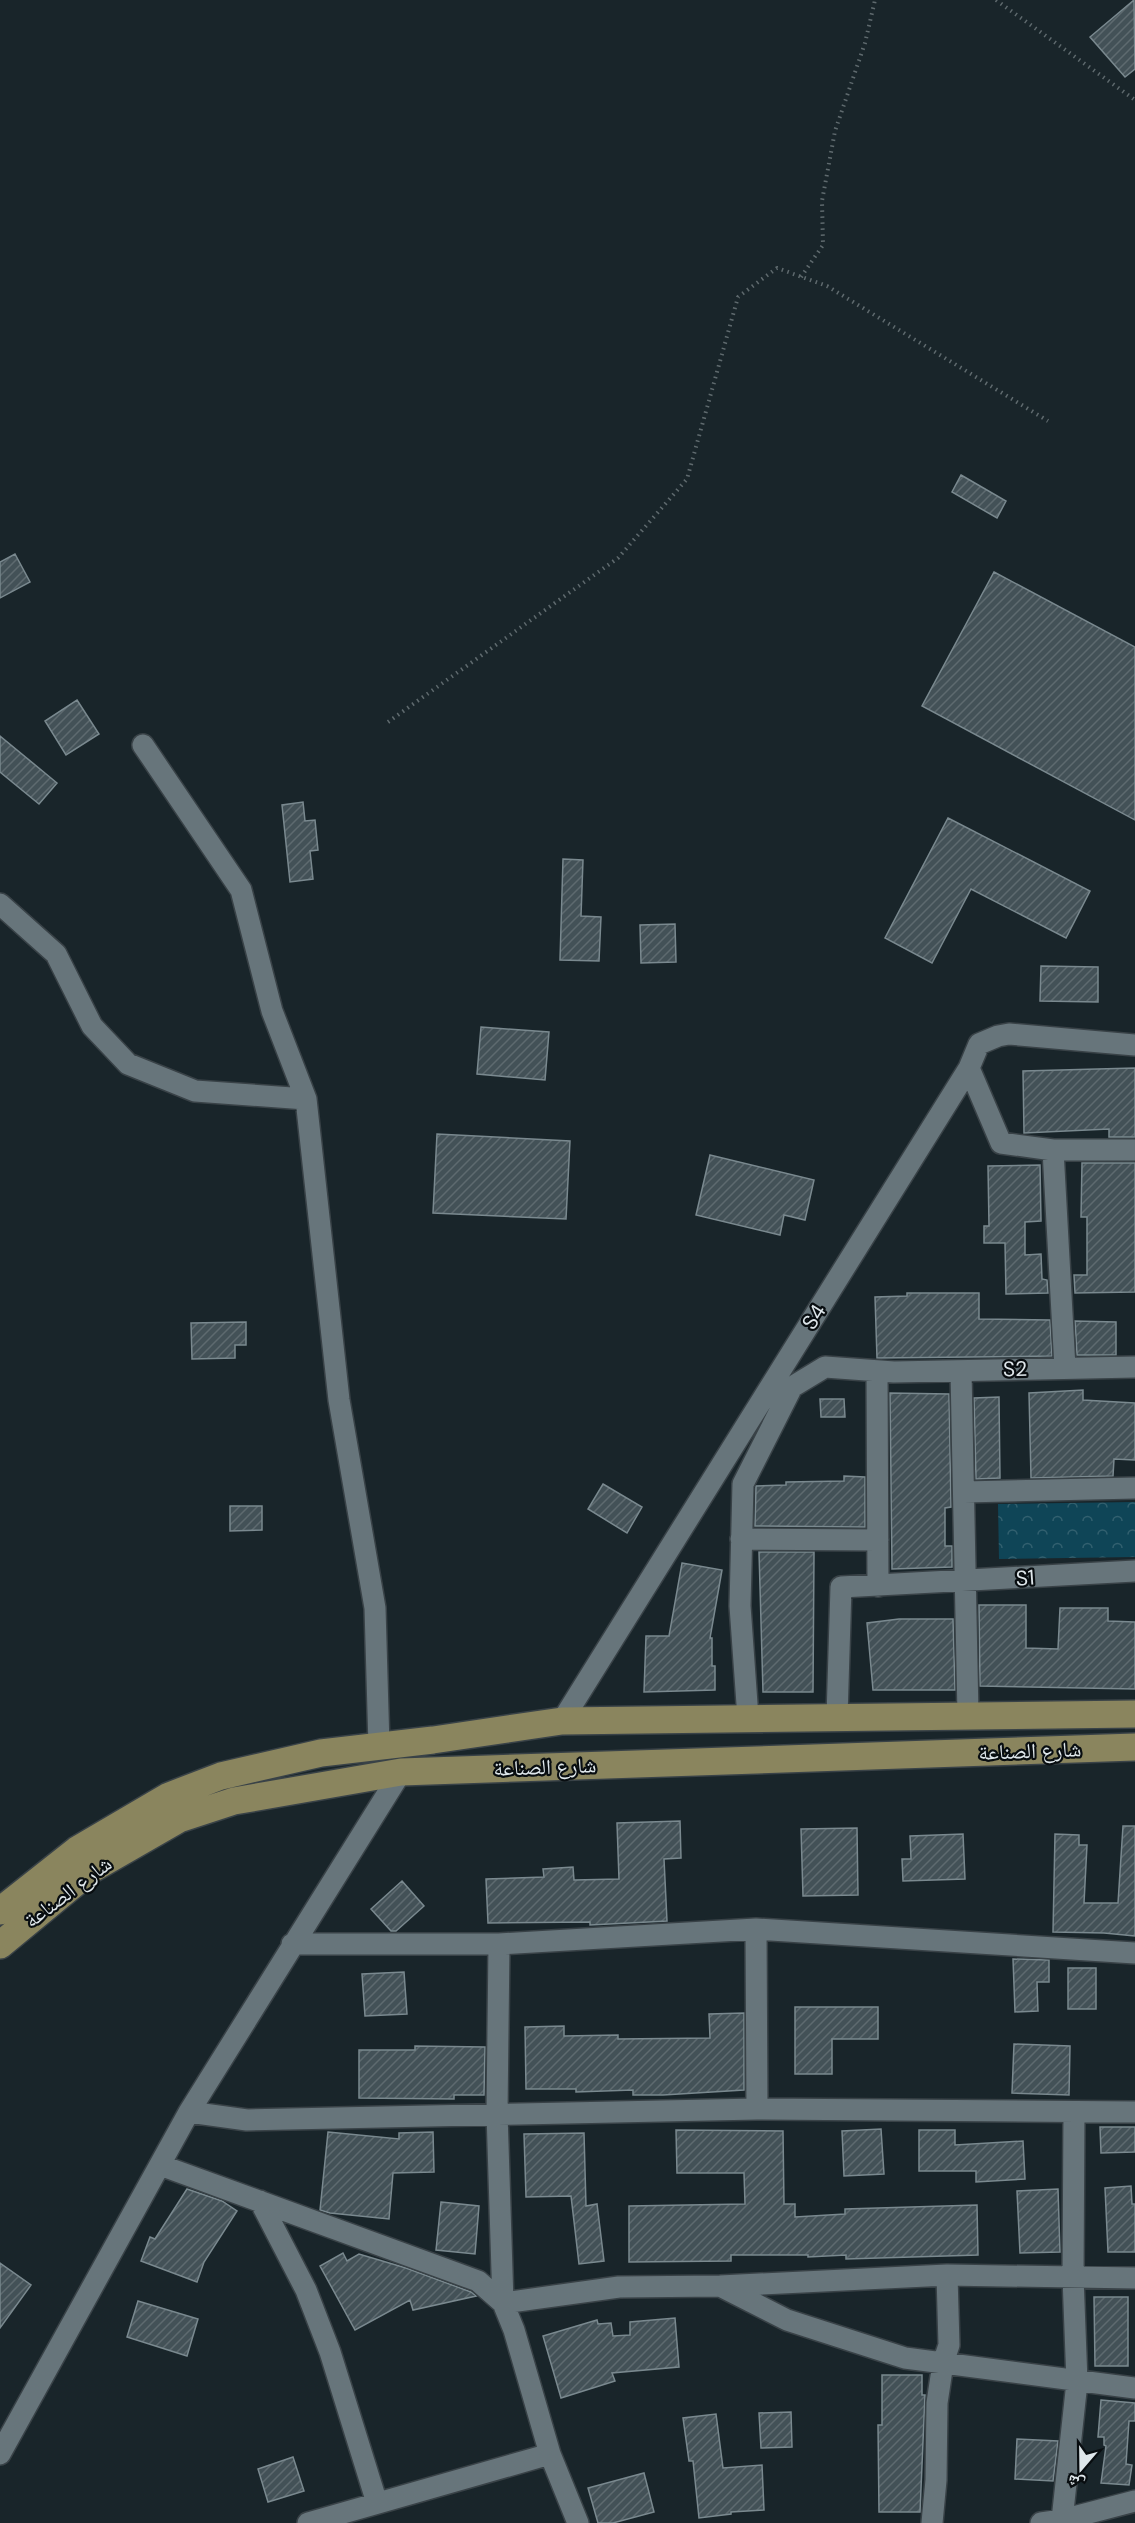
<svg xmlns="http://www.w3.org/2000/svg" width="1135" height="2523" font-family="'DM Sans','Noto Naskh Arabic',sans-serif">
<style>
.park{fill:url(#park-crowns)}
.building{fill:url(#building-hatch);stroke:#7a898f;stroke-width:1.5}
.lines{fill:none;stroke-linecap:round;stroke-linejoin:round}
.minor-casing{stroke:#394247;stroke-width:24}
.major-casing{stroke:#394247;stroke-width:30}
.path{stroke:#5f6a6e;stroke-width:4;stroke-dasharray:1.5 4.5;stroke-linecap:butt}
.minor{stroke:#67757b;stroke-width:21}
.major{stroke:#8a855e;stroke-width:27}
.labels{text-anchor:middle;stroke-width:4.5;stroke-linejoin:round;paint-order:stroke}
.street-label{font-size:21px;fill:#dfe7eb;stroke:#080d10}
</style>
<defs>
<pattern id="park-crowns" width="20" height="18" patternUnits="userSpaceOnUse" patternTransform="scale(1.5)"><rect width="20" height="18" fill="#0f4557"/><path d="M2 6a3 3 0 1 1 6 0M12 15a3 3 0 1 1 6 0" fill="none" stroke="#32606f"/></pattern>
<pattern id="building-hatch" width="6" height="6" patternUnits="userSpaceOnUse" patternTransform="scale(1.5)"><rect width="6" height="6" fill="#435157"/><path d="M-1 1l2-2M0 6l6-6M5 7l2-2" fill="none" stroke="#5e6a6f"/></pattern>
</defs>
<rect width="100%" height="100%" fill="#19252a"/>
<path class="park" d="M1135,1502V1557L999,1559L998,1504Z"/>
<path class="building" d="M1134,0L1135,69L1125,77L1090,37Z
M961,475L1006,501L997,518L952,492Z
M15,554L30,582L0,598V562Z
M994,572L1135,647V820L922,706Z
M77,700L99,734L66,755L45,721Z
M0,736L57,783L39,804L0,772Z
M303,802L305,821L315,820L318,850L310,851L313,879L290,882L282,805Z
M948,818L1090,891L1066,938L971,889L932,963L885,938Z
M563,859L583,860L581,916L601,917L599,961L560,960Z
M675,924L676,962L641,963L640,925Z
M1041,966L1098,967V1002L1040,1001Z
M481,1027L549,1032L545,1080L477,1074Z
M1135,1068V1137H1109V1129L1024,1133L1023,1071Z
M437,1134L570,1141L566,1219L433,1213Z
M710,1155L814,1180L805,1220L784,1215L780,1235L696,1215Z
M1082,1163H1135V1292L1075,1293L1074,1275H1087V1217H1081Z
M1040,1165L1041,1221L1025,1222V1255L1041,1254L1042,1279L1047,1280L1048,1293L1006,1294L1005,1243H984V1226H989L988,1166Z
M907,1293H979V1319L1050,1320L1052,1356L877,1358L875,1297L907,1296Z
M1075,1321L1116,1322V1355H1077Z
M246,1322V1345H235V1358L192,1359L191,1323Z
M1083,1390V1400L1135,1403V1460L1114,1459L1113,1476L1031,1478L1029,1393Z
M890,1393L949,1394L951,1507L945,1508V1546H952V1567L892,1569Z
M999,1397L1000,1478L976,1479L974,1398Z
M820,1399H844L845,1417H821Z
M844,1476L865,1477V1527L755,1526L756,1486L786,1485V1482L844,1481Z
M603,1484L642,1507L627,1533L588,1509Z
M230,1506H262V1530L230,1531Z
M759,1552H814L813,1692H763Z
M682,1563L722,1570L710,1638H712V1666H715V1690L644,1692L646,1636H669Z
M979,1605H1026V1648L1058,1649L1060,1608H1108V1621L1135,1622V1689L980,1686Z
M899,1619H953L955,1690H873L867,1623Z
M680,1821L681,1858L664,1859L667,1921L590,1925V1922L488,1923L486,1879L544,1877L543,1869L573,1867L574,1880L619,1879L617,1823Z
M1123,1826H1135V1936L1104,1933L1053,1932L1055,1834L1079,1835V1845H1087L1084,1903H1118Z
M857,1828L858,1895L803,1896L801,1829Z
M963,1834L965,1879L903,1881L902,1859H911L910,1836Z
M402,1881L424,1906L396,1931H391L371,1909Z
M1013,1959L1049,1960V1982H1037L1038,2011L1015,2012Z
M1068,1968H1096V2009H1068Z
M404,1972L407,2014L365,2016L362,1974Z
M795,2007H878V2039H832V2074H795Z
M744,2013V2090L663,2095H633V2090L576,2092V2089H526L525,2027L564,2026V2036L618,2035V2039L710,2038L709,2014Z
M1014,2044L1070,2046L1069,2095L1012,2093Z
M415,2046L485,2047L484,2095H454V2099L359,2098V2050H415Z
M1100,2127H1135V2152L1101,2153Z
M881,2129L884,2174L844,2176L842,2131Z
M676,2130L783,2131L784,2204H795V2217L845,2214V2209L977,2205L978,2255L846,2259V2255L808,2257V2255H731V2261L629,2262V2206L745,2204L744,2173H677Z
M919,2130H955V2145L1023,2141L1025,2179L976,2182V2171H919Z
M328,2132L399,2139V2133L433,2132L434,2172L393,2173L389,2219L330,2213L320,2210Z
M584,2133L586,2206L597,2204L604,2261L579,2264L571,2196L526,2197L524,2134Z
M1131,2186L1132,2204H1135V2252H1108L1105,2188Z
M187,2189L222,2201L237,2211L204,2262L197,2282L141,2261L150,2237L155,2239Z
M1058,2189L1060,2252L1020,2253L1017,2191Z
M441,2202L479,2206L475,2254L436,2250Z
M343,2253L347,2261L359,2254L406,2268L471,2292L476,2296L413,2310L410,2300L355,2330L320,2266Z
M0,2263L31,2285L0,2328Z
M1094,2297H1128V2366H1095Z
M138,2301L198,2319L187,2356L127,2337Z
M675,2318L679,2367L612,2373L615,2381L561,2398L543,2336L597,2320L598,2324L611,2323L613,2336L630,2335V2322Z
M882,2375H922V2395H925L920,2512H879L878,2425H882Z
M1101,2400L1135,2403V2421H1129L1126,2464L1132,2465L1129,2485L1101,2483L1106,2446L1104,2445V2437H1098Z
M791,2412L792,2447L761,2448L759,2413Z
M716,2414L723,2468L762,2465L764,2510L731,2512V2514L699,2518L693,2461H689L683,2418Z
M1017,2439L1058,2441L1053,2481L1015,2479Z
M293,2457L304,2491L268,2502L258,2469Z
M644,2473L654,2512L613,2523H598L588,2488Z"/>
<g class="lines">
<g class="minor-casing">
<path id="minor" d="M143,745L241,890L272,1011L306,1099L339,1400L375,1608L379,1746
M0,904L56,954L92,1026L128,1064L195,1091L306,1099
M969,1068L1001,1143L1053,1150H1135
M1053,1150L1065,1368
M877,1371L878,1586
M961,1371L968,1715
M964,1492L1135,1488
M741,1539L878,1540
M837,1717L841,1587L1135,1571
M748,1718L740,1606L743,1484L792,1387L825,1367L894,1372L1135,1367
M562,1721L969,1068L979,1044L998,1036L1009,1034L1135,1045
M756,1929L757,2109
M292,1944H499L756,1929L1135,1953
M499,1944L497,2113L503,2303L514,2330L550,2454L578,2523
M189,2112L247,2120L757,2109L1135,2112
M160,2165L478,2281L503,2303L619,2287L720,2286L947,2275L1135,2278
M260,2201L306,2290L330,2352L377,2503
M720,2286L787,2320L905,2358L1135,2388
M0,2454L189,2112L401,1772
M1062,2520L1077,2382L1073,2277L1074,2112
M308,2523L550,2454
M932,2523L936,2480L937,2403L943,2363L949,2345L947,2275
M1041,2523L1062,2520L1135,2501"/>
</g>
<g class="major-casing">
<path id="major" d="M0,1911L77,1850L169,1796L221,1776L321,1753L433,1740L562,1721L1135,1714
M0,1945L92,1869L179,1819L234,1801L401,1772L1135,1747"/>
</g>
<path class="path" d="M996,0L1135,100
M801,277L823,245L822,201L835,131L865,43L875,0
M388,722L618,558L687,479L738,297L777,268L827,286L1048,421"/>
<use href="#minor" class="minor"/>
<use href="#major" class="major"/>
</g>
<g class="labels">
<g class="street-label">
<text transform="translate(814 1317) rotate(-58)" y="7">S4</text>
<text transform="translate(1015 1369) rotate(-1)" y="7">S2</text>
<text transform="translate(1025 1578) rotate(-4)" y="7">S1</text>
<text transform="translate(1030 1751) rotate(-2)" y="7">شارع الصناعة</text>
<text transform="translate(545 1767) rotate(-2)" y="7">شارع الصناعة</text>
<text transform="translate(68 1892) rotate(-37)" y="7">شارع الصناعة</text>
</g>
</g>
<g transform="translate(1081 2469) rotate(200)" stroke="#080d10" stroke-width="4.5" paint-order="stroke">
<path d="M0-4.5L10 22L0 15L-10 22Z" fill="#dfe7eb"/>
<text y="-9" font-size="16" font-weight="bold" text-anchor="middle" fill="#dfe7eb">ش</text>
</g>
</svg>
